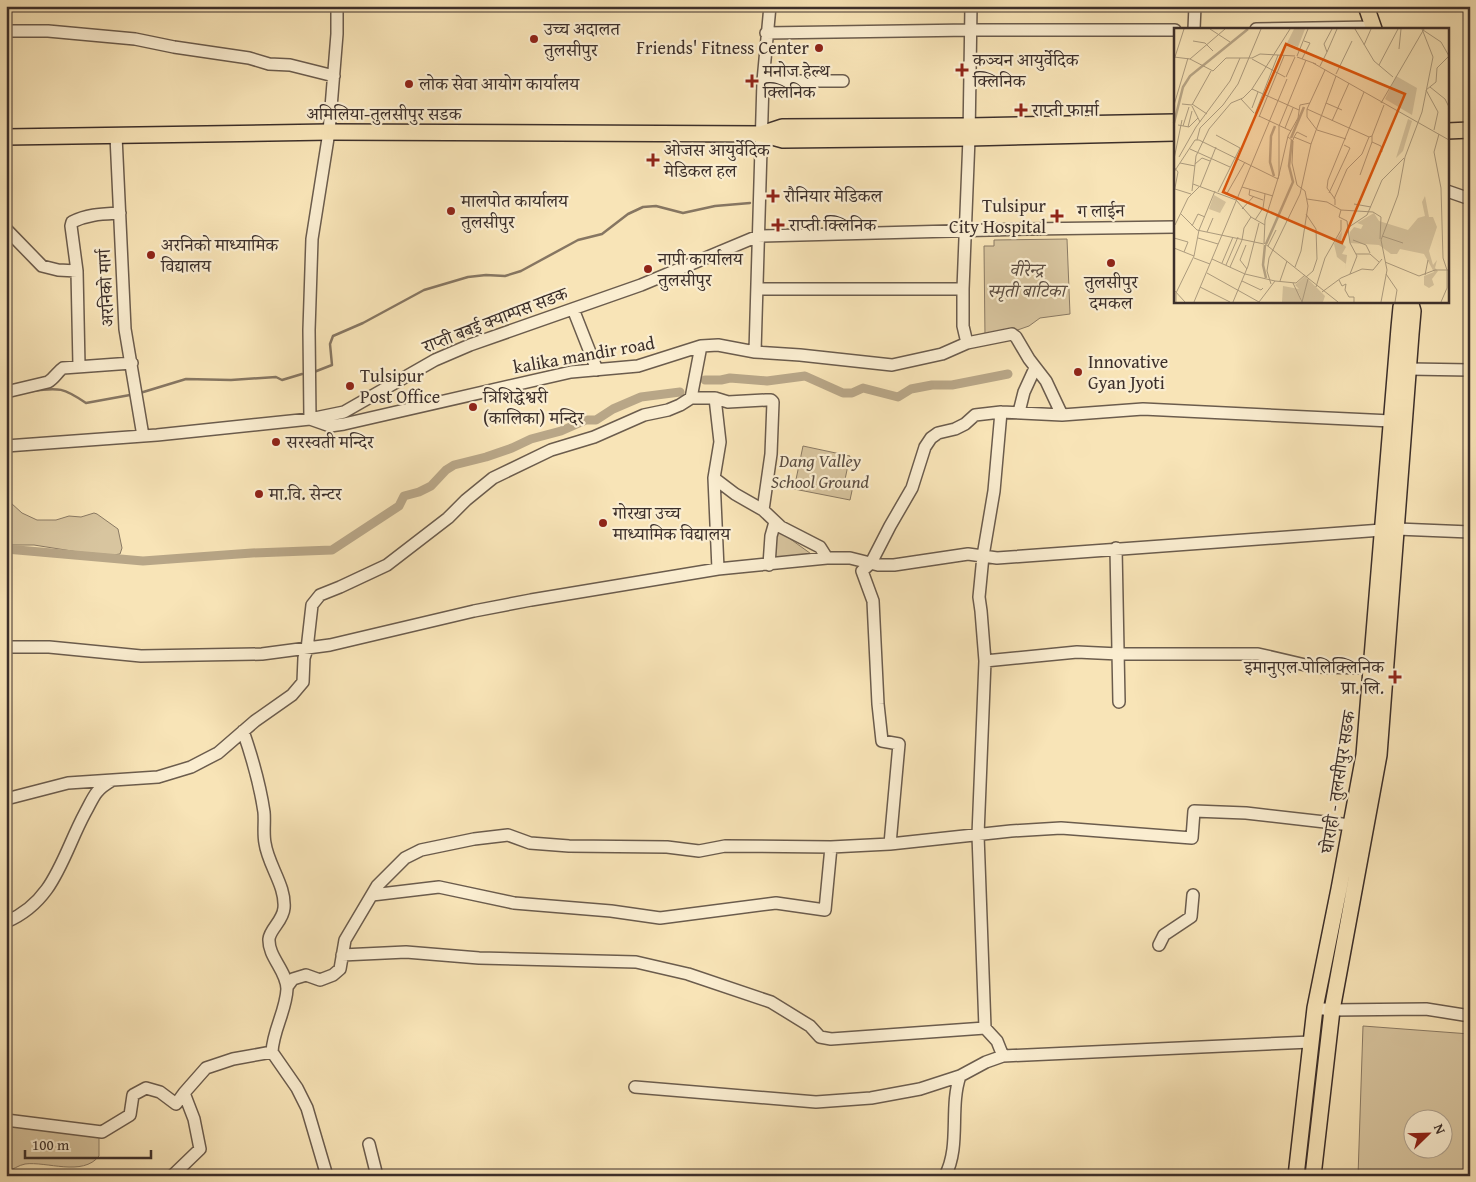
<svg xmlns="http://www.w3.org/2000/svg" width="1476" height="1182" font-family="'Gentium Book Plus','Noto Serif Devanagari',serif">
<style>
.green{fill:#d8c59f;stroke:#8a7a64;fill-rule:evenodd}
.lines{fill:none;stroke-linecap:round;stroke-linejoin:round}
.stream{stroke:#867662;stroke-width:2.5}
.canal{stroke:#b8a687;stroke-width:9}
.minor-casing{stroke:#6b5c4d;stroke-width:14}
.major-casing{stroke:#3c2f2a;stroke-width:18}
.minor{stroke:#faedd0;stroke-width:11}
.major{stroke:#f8e4b7;stroke-width:15}
.poi-dot{fill:#8f2418;stroke:#faedd0;stroke-width:2}
.labels{text-anchor:middle;stroke-width:4.5;stroke-linejoin:round;paint-order:stroke}
.poi-label{font-size:18px;fill:#3c2f2a;stroke:#faedd0;text-anchor:start}
.street-label{font-size:18px;fill:#3c2f2a;stroke:#faedd0}
.park-label{font-size:18px;font-style:italic;fill:#5b4d41;stroke:#faedd0}
.inset-river{fill:none;stroke:#b8a687;stroke-width:2.5}
.inset-road{fill:none;stroke:#ad9c7f;stroke-width:1}
.view{fill:#df570e;fill-opacity:0.15;stroke:#df570e;stroke-width:2.5}
.inset-edge{fill:none;stroke:#3c2f2a;stroke-width:2.5}
</style>
<rect width="100%" height="100%" fill="#f8e4b7"/>
<filter id="stains"><feTurbulence type="fractalNoise" baseFrequency=".004" numOctaves="4"/><feColorMatrix values="0 0 0 0 .2 0 0 0 0 .09 0 0 0 0 .02 0 0 0 .5 -.17"/></filter>
<radialGradient id="worn" r=".72"><stop offset=".6" stop-color="#630" stop-opacity="0"/><stop offset="1" stop-color="#630" stop-opacity=".3"/></radialGradient>
<path class="green" d="M1067,239L1070,314L1040,318L1029,326L1009,333L985,337L984,246H994V240Z
M803,446L850,456L844,484L853,486L850,500L794,489Z
M6,502L11,503L22,513L37,520H56L69,516L81,517L94,513L97,514L118,529L122,548L120,554L113,555L78,552L34,545H6Z
M775,528L814,556L772,559Z
M1363,1026L1470,1034V1176H1358ZM1414,1120H1444V1150H1414Z
M6,1121L94,1133L99,1138V1156C83,1177 46,1161 25,1164C19,1165 12,1170 6,1172Z"/>
<g class="lines">
<path class="stream" d="M314,372L332,365L330,344L333,336L363,323L424,290L468,277L486,275L505,276L521,271L578,240L602,234L628,214L643,207L656,206L683,213L715,206L750,203
M32,391C59,387 64,388 86,403L130,395
M140,393L186,379L231,380L276,377L282,380L302,374"/>
<path class="canal" d="M705,380H721L730,378L767,381L805,376L843,393H852L863,388L898,397L911,389L932,385H952L1008,374
M6,549L143,561L252,553L332,550L399,506L404,496L419,492L431,486L446,470L454,465L486,457L512,448L531,439L561,431L586,420H596L613,409L641,397L680,392"/>
<g class="minor-casing">
<path id="minor" d="M337,6V34L329,132L312,239L309,330L310,419L330,426L344,424L571,372L638,366L701,346L718,345L755,352L800,355L892,365L942,354L967,343L1012,334L1016,337L1029,359L1046,381L1062,415
M1194,29L1195,6
M1256,29L1373,27
M6,31H48L135,39L174,47L249,58L269,64L290,65L334,76
M766,33L971,30H1175
M763,81H843
M116,136L125,329L143,436
M1447,191L1470,199
M6,229L42,266L58,270L77,271
M757,289H963
M573,309L597,370
M967,343L963,326V289L969,138L971,6
M755,352L763,81L770,6
M79,366L77,271L71,226L72,222C88,214 103,214 120,213
M1409,369L1470,370
M6,392L48,382C55,378 57,372 63,368L132,363
M691,398H715L720,442L714,478L718,569
M715,398L728,402L766,400H771L773,402L771,454L763,510
M1019,412L1024,392L1035,368
M6,446L157,435L310,419L344,412L435,360L470,345L641,285L758,236L1028,229L1175,227
M714,478L735,494L763,510L781,527L820,547L827,558
M1397,529L1470,532
M1116,548L1119,702
M769,565L771,536L775,522
M6,647H49L141,656L262,654L330,645L474,611L531,600L718,569L827,558H850L878,565H894L968,554L997,558L1382,530
M985,661L1077,652L1119,654H1258L1314,667L1372,668
M243,731C252,757 260,785 264,812C265,822 263,833 265,843C268,865 286,886 284,908C283,921 270,929 269,939C268,957 287,971 287,989C286,1011 273,1030 272,1052L297,1088L307,1108L327,1176
M6,799L68,783L158,777L191,767L218,753L255,721L292,695L303,682L304,658L307,649L312,605L320,595L340,587L387,565L448,518L466,500L493,478L551,450L594,437L644,415L668,410L680,405L691,398L701,346
M890,844L899,744L882,741L878,704L873,601L862,571L871,563L890,526L912,488L925,447L931,438L938,433L955,429L965,424L975,415L1001,412L1062,415L1143,409L1391,421
M372,895L439,887L514,903L611,911L660,918L776,903L825,910L831,847
M6,922C55,901 62,856 85,813C94,797 94,791 111,781
M1159,945L1164,935L1191,917L1193,895
M342,955L406,952L479,958L636,962L688,974L771,1002L810,1026L820,1037L831,1039L985,1028L997,1041L1003,1056L1311,1042
M287,987L293,979L306,975L320,980L333,975L340,969L345,940L377,886L405,858L421,850L474,839L508,835L530,843L569,846L667,847L699,851L725,846L831,847L890,844L1011,831L1061,828L1192,838L1194,811L1246,813L1351,825
M1315,1008L1332,1010L1426,1009L1470,1016
M985,1028L978,835L985,661L981,611L979,597L983,556L994,491L1001,412
M635,1087L816,1102L871,1098L920,1089L960,1076
M6,1120L102,1132L130,1115L133,1095L146,1088L160,1092L176,1104L184,1093
M369,1144L377,1176
M172,1176L200,1149L194,1119L184,1093L206,1068L233,1059L272,1052
M945,1176C961,1146 949,1108 960,1076L986,1062L1003,1056"/>
</g>
<g class="major-casing">
<path id="major" d="M1366,6L1374,29
M1447,131L1470,130
M761,134L782,127L969,126L1175,122
M6,137L329,132L761,134L783,140L969,138L1175,133
M1296,1176L1315,1008L1339,889L1364,755L1399,328L1401,307L1404,301
M1313,1176L1332,1010L1379,755L1411,334L1413,311L1410,301"/>
</g>
<use href="#minor" class="minor"/>
<use href="#major" class="major"/>
</g>
<g class="poi-dot">
<circle cx="534" cy="39" r="5"/>
<circle cx="819" cy="48" r="5"/>
<path d="M959.5 62.5h5v5h5v5h-5v5h-5v-5h-5v-5h5z"/>
<path d="M749.5 73.5h5v5h5v5h-5v5h-5v-5h-5v-5h5z"/>
<circle cx="409" cy="84" r="5"/>
<path d="M1018.5 102.5h5v5h5v5h-5v5h-5v-5h-5v-5h5z"/>
<path d="M650.5 152.5h5v5h5v5h-5v5h-5v-5h-5v-5h5z"/>
<path d="M770.5 188.5h5v5h5v5h-5v5h-5v-5h-5v-5h5z"/>
<circle cx="451" cy="211" r="5"/>
<path d="M1054.5 208.5h5v5h5v5h-5v5h-5v-5h-5v-5h5z"/>
<path d="M775.5 217.5h5v5h5v5h-5v5h-5v-5h-5v-5h5z"/>
<circle cx="151" cy="255" r="5"/>
<circle cx="1111" cy="263" r="5"/>
<circle cx="648" cy="269" r="5"/>
<circle cx="1078" cy="372" r="5"/>
<circle cx="350" cy="386" r="5"/>
<circle cx="473" cy="407" r="5"/>
<circle cx="276" cy="442" r="5"/>
<circle cx="259" cy="494" r="5"/>
<circle cx="603" cy="523" r="5"/>
<path d="M1392.5 669.5h5v5h5v5h-5v5h-5v-5h-5v-5h5z"/>
</g>
<g class="labels">
<g class="poi-label">
<text x="544" y="35">उच्च अदालत<tspan x="544" dy="21">तुलसीपुर</tspan></text>
<text x="809" y="54" text-anchor="end">Friends' Fitness Center</text>
<text x="973" y="66">कञ्चन आयुर्वेदिक<tspan x="973" dy="21">क्लिनिक</tspan></text>
<text x="763" y="77">मनोज हेल्थ<tspan x="763" dy="21">क्लिनिक</tspan></text>
<text x="419" y="90">लोक सेवा आयोग कार्यालय</text>
<text x="1032" y="116">राप्ती फार्मा</text>
<text x="664" y="156">ओजस आयुर्वेदिक<tspan x="664" dy="21">मेडिकल हल</tspan></text>
<text x="784" y="202">रौनियार मेडिकल</text>
<text x="461" y="207">मालपोत कार्यालय<tspan x="461" dy="21">तुलसीपुर</tspan></text>
<text x="1046" y="212" text-anchor="end">Tulsipur<tspan x="1046" dy="21">City Hospital</tspan></text>
<text x="789" y="231">राप्ती क्लिनिक</text>
<text x="161" y="251">अरनिको माध्यामिक<tspan x="161" dy="21">विद्यालय</tspan></text>
<text x="658" y="265">नापी कार्यालय<tspan x="658" dy="21">तुलसीपुर</tspan></text>
<text x="1111" y="288" text-anchor="middle">तुलसीपुर<tspan x="1111" dy="21">दमकल</tspan></text>
<text x="1088" y="368">Innovative<tspan x="1088" dy="21">Gyan Jyoti</tspan></text>
<text x="360" y="382">Tulsipur<tspan x="360" dy="21">Post Office</tspan></text>
<text x="483" y="403">त्रिशिद्धेश्वरी<tspan x="483" dy="21">(कालिका) मन्दिर</tspan></text>
<text x="286" y="448">सरस्वती मन्दिर</text>
<text x="269" y="500">मा.वि. सेन्टर</text>
<text x="613" y="519">गोरखा उच्च<tspan x="613" dy="21">माध्यामिक विद्यालय</tspan></text>
<text x="1384" y="673" text-anchor="end">इमानुएल पोलिक्लिनिक<tspan x="1384" dy="21">प्रा. लि.</tspan></text>
</g>
<g class="street-label">
<text x="384" y="120">अमिलिया-तुलसीपुर सडक</text>
<text transform="translate(1101 211) rotate(-1)" y="6">ग लाईन</text>
<text transform="translate(106 288) rotate(-93)" y="6">अरनिको मार्ग</text>
<text transform="translate(495 320) rotate(-21)" y="6">राप्ती बबई क्याम्पस सडक</text>
<text transform="translate(584 355) rotate(-10)" y="6">kalika mandir road</text>
<text transform="translate(1338 782) rotate(-81)" y="6">घोराही - तुलसीपुर सडक</text>
</g>
<g class="park-label">
<text x="1026" y="276">वीरेन्द्र<tspan x="1026" dy="21">स्मृती बाटिका</tspan></text>
<text x="820" y="467">Dang Valley<tspan x="820" dy="21">School Ground</tspan></text>
</g>
</g>
<g transform="translate(1174 28)">
<rect width="275" height="275" fill="#f8e4b7"/>
<path d="M120,1H131L124,19L113,15ZM222,48L243,60L238,87L211,71ZM234,91L238,93L229,123L222,130ZM40,167L52,174L46,185L35,181ZM251,168L255,189H259L263,199L255,223L259,237L263,232L261,240L264,243L258,251L260,257L255,260L250,257V248L260,244L250,226L226,221L223,226H217L205,217L176,215V204L180,199L187,201L189,197L183,195L200,185L205,193L234,202L244,190L251,188L248,174ZM168,203L167,214L172,219L168,226L173,227L171,243L172,236L163,229L160,216ZM131,248L151,268L149,274H128L124,263L127,274H108L109,258L125,261L121,257Z" fill="#d8c59f"/>
<path class="inset-river" d="M0,95L9,59L16,48L74,1M117,110L130,79M100,148L96,134L97,108L101,98M92,216L119,154L115,138L118,112M91,217L89,237L92,250"/>
<path class="inset-road" d="M36,1L56,14M181,1L200,33L219,49M249,2L267,14L275,28M19,13L31,15L39,23M190,17L197,1M225,21L227,1M153,24L163,1M123,28L134,1M0,29L16,31L39,43L52,30H78L86,26L121,28M123,29L142,36M16,31L51,1M78,31L111,49M128,31L136,15L130,13M0,32L10,1M132,32L105,98V147L91,192L90,215L164,274M139,35L275,112M205,37L224,1M146,38L153,24L150,16L158,1M151,42L133,81V89L143,102L172,111M162,46L178,13M112,49L121,29M256,59L271,71L275,79M78,61L125,82M67,71L80,85M152,75L168,82M207,75L250,1M8,76L18,77L37,43M18,76L33,86M0,77L14,30M18,78L26,94M78,80L84,64M133,81L195,109M81,86L104,27M85,88L117,103M85,89L110,28M158,93L175,55M4,97L15,99L24,90M9,98L15,79M14,99L18,83M111,100L119,80M260,102L264,84L252,62L262,54L263,40L275,28M265,106L260,124L267,160L269,230L273,242V260L267,274M42,107L66,120L44,164M198,108V114L207,118L208,124M114,109L119,113L118,135L123,157L131,163L134,178L127,223L121,239M120,109L123,104L133,109M23,112L26,100L49,77L64,56L87,1M119,112L120,109L137,116M16,121L56,139M5,129L22,99L56,53L66,30M0,131L8,92M6,135L21,138M21,136L28,130L36,133M0,139L4,144L0,165M0,144L21,112H25L104,151L114,108L124,90L126,77L136,75M186,147L198,114M19,156L62,172L77,189L91,197M26,159L42,119M68,159L99,168M1,161L17,166M76,161L75,167L89,172M18,163L22,128L35,101L57,75L69,70L78,61L116,1M155,165L176,120L170,117M52,167L71,134M133,171L153,174L167,182L199,184L207,189L206,211M160,171L173,141L188,126L195,109L198,108L210,77M180,176L197,179M161,177V171L153,160L154,152L190,64M68,181L80,168M167,182L165,189L173,193L176,215L183,228L176,246M7,186L23,202L90,216M0,188V209M81,192L89,180L91,166M1,197L14,170L25,159M18,198L24,186L31,189M175,199L193,187L208,152L230,130M33,204L39,190M208,208L229,215M0,210L14,214L10,224M24,210L44,216M179,212L192,217L196,225M72,217L66,232L73,241M94,218L102,202M0,220L20,228M182,226H196L205,234M20,230L36,236M38,231L71,246L101,253M211,234L245,248L261,242H275M48,235L59,209M52,237L64,209M56,239L68,212L70,200L77,189M33,245L85,274M212,246L223,262L221,274M251,247L254,232M132,249L139,243L143,231L142,201L132,186M165,252L168,258L172,256L171,262L175,269H180V274M68,253L87,262L89,260M106,253L113,233M119,255L128,274M97,256L93,243L95,230L126,166L137,116L162,48M26,259L56,274M142,259L151,230L167,202V192M0,262L11,274M148,264L167,250L188,241L199,242L208,231M2,274V265L20,228L25,202L41,163M20,274L113,51M59,274L74,238L85,195M85,274L101,253L122,255L131,247M128,274L134,251M207,274L213,242L207,212L224,167L231,129L248,84L259,29L248,1"/>
<path class="view" d="M112,16L231,66L168,215L49,164Z"/>
<rect width="275" height="275" class="inset-edge"/>
</g>
<rect width="1476" height="1182" fill="none" stroke="#f8e4b7" stroke-width="25"/>
<rect x="8" y="8" width="1461" height="1167" fill="none" stroke="#3c2f2a" stroke-width="2.5"/>
<rect x="12" y="12" width="1451" height="1157" fill="none" stroke="#3c2f2a"/>
<g transform="translate(1428 1134) rotate(67)"><circle r="24" fill="#faedd0" stroke="#aea18e"/>
<path d="M0-4L9 19L0 12L-9 19Z" fill="#8f2418"/>
<text y="-8" font-size="14" font-weight="bold" text-anchor="middle" fill="#3c2f2a">N</text>
</g>
<path d="M25 1150v8h126v-8" fill="none" stroke="#3c2f2a" stroke-width="2.5"/>
<text x="32" y="1150" font-size="15" fill="#3c2f2a" stroke="#faedd0" stroke-width="4" paint-order="stroke">100 m</text>
<rect width="100%" height="100%" filter="url(#stains)"/>
<rect width="100%" height="100%" fill="url(#worn)"/>
</svg>
